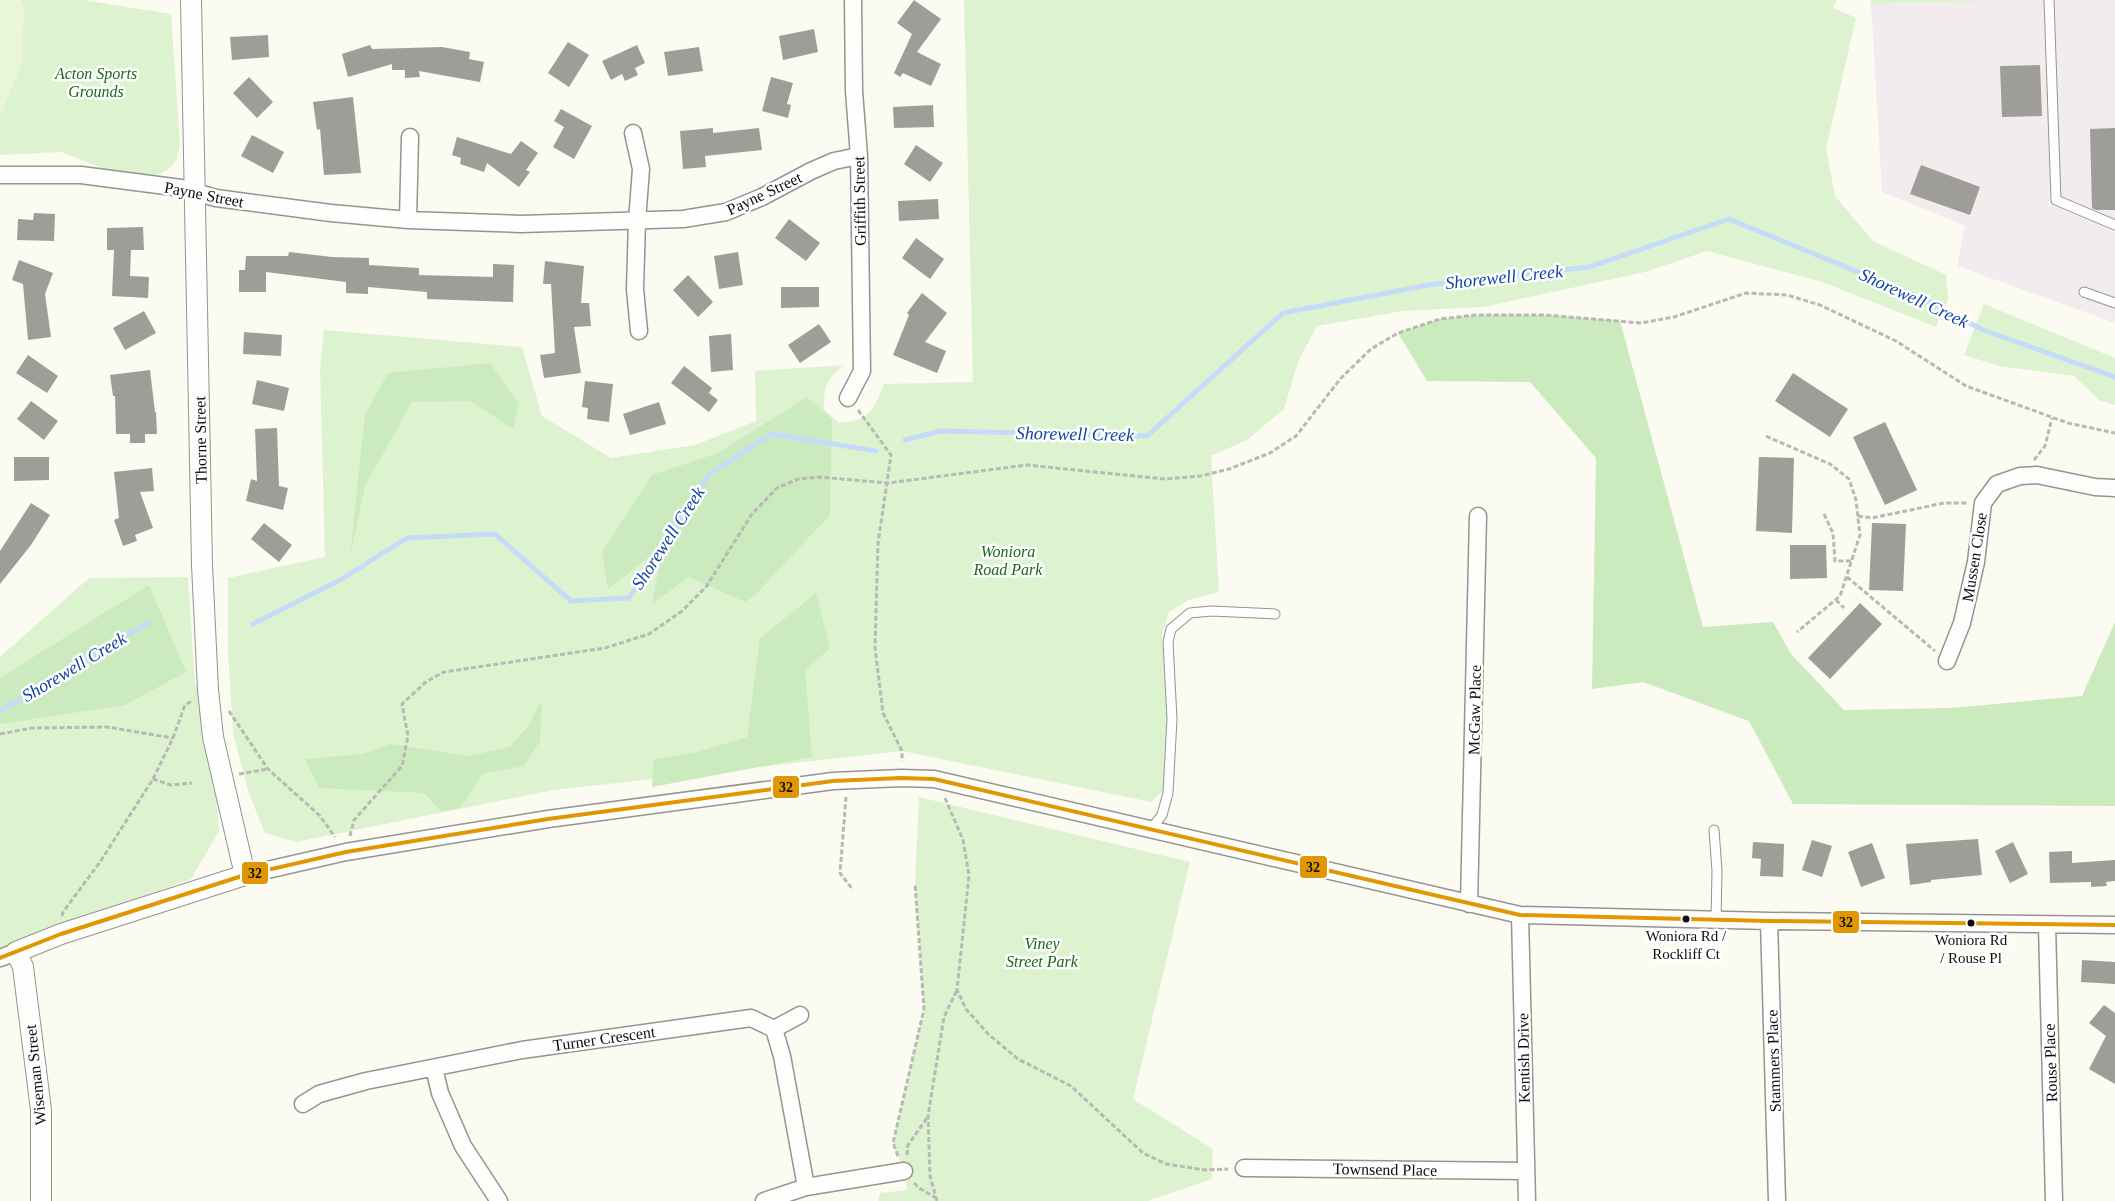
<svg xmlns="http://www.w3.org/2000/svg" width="2115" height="1201" font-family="Georgia,serif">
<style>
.industrial{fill:#f3ecee}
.green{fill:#ddf3cf}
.forest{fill:#cbeabd}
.pitch{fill:#e9f6d9}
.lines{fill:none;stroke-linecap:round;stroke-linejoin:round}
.stream{stroke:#c5dbf7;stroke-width:5}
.building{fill:#9e9d97}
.service-casing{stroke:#949490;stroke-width:11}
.minor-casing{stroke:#949490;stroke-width:19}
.tertiary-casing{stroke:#949490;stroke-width:22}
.path{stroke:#b8b8b6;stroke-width:3;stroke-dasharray:5 2.5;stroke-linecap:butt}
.service{stroke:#fefefd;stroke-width:9}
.minor{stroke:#fefefd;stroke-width:16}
.tertiary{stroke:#fefefd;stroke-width:20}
.bus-1-casing{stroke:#fff;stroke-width:8}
.bus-1{stroke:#e09701;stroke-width:4}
.bus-dot{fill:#0d0d0d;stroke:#fff;stroke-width:2}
.labels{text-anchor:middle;stroke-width:5;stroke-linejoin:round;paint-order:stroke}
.bus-label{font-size:15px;fill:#0d0d0d;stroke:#fff}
.park-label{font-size:16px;font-style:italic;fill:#1a681a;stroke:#fff}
.street-label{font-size:16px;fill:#0d0d0d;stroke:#fff}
.water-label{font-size:18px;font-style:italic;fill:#0f44a5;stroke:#fff}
.line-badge{stroke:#fff;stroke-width:2}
.pale-badge-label{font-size:14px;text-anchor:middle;font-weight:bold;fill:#111}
</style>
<rect width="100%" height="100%" fill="#fbfbf1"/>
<path class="industrial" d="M2011,0H2115V323L1957,266L1965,226L1882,192L1871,4Z"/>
<path class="green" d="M0,0H83L171,14L180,145L177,159L170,168L160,174L152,175L110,171L61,152L0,155Z
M964,0H1837L1833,8L1856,18L1826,149L1835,196L1873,241L1946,275L1948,299L1936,327L1822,282L1707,251L1645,272L1483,307L1403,311L1317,326L1298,362L1284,409L1247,440L1211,456L1219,592L1188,600L1169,612L1162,633L1167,702V753L1163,791L1151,802L902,751L554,790L296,842L265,833L249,794L233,733L228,649V578L325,557L320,369L324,330L522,347L542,416L611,458L695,445L756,421L755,371L845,365C826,379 824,385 824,409L839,423C871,420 873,411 884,384L973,382Z
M1871,0H2011L1871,4Z
M1984,304L2115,358V405L2099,400L2074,376L1999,366L1964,355Z
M188,577L195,685L208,690L219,831L191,879L0,949V657L89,578Z
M919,797L1190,862L1133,1099L1213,1149L1212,1179L1148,1201H878L880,1193L907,1190L904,1171L893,1143L924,1009L915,884Z"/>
<path class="forest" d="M1476,315H1545L1620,321L1703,627L1773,622L1791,654L1844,710L1951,708L2082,696L2115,622V806L1793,804L1749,721L1643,682L1592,689L1596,458L1530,382L1427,381L1398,333L1440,319Z
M490,363L519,404L513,429L470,401L412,402L365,486L350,556L365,415L388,373Z
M807,397L832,419L830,515L755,595L745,602L689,577L652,604L663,546L608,589L602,552L652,475L718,453Z
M149,585L186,672L125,705L0,724V678Z
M816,593L830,648L805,671L812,757L652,787L654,759L698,752L747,737L760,638Z
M542,700L540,741L524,766L484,773L460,808L441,811L424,793L319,788L305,759L363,754L390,744L468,756L510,747L528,726Z"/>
<path class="pitch" d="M0,0H21L24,6L22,64L0,116Z"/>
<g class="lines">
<path class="stream" d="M905,440L941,431L1147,436L1283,313L1428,285L1589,267L1729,219L1924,299L1983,330L2115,377
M253,624L340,580L407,538L495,534L571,601L629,598L709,474L772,434L876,451
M0,711L148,623"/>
</g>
<path class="building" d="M914,0L941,19L917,52L941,64L931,86L903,73L900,77L894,73L912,34L897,23Z
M814,29L818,52L783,60L779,36Z
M268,35L269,57L232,60L230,37Z
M568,42L589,55L569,87L548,73Z
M370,45L372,49L442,47L470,52L469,59L484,62L480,82L419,71L420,77L405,78V70H392V64L348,77L342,54Z
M637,45L645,63L635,68L638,75L625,81L622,74L611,80L602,61Z
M699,47L703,71L668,76L664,52Z
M2040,65L2042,116L2002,117L2000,66Z
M249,77L273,102L257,118L233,93Z
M771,77L793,83L787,104L791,105L788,118L762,111Z
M353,97L361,173L324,175L320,129L317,130L313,102Z
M933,105L934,127L894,128L893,107Z
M561,109L592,126L574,159L553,147L564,127L554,121Z
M713,128V133L759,128L762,150L705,156L706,167L683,169L680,131Z
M2115,128V210H2096L2092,208L2090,129Z
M252,135L284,152L273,173L241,156Z
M457,137L511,154L521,141L538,153L526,170L530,172L519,187L487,163L484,172L460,164L461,158L452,155Z
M916,145L943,163L930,182L904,164Z
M1921,165L1980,187L1970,215L1910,194Z
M938,199L939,219L899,221L898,201Z
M34,213L55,214L54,241L17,240L18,219L33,220Z
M789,219L820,243L806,261L775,238Z
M143,227L144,250H131L130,276L149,277L148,298L112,296L114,250H107V228Z
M916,238L944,259L930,279L902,258Z
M289,252L332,257L369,258V265L419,268V275L493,277V264L514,265L513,302L427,299V292L368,287V294L346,293V282L266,272V292H239V270H245L246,256H288Z
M738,252L743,285L719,289L714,256Z
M19,260L53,273L45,294L51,337L28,340L23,284L12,280Z
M545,261L584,266L581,303H589L591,326L574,327L581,373L544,378L540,355L555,353L551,284H543Z
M688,275L713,302L698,317L673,290Z
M781,287H819V307L781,308Z
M922,293L947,313L925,342L946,351L937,373L893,355L909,315L907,313Z
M144,311L156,333L125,350L113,328Z
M819,324L831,342L800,363L788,345Z
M244,332L282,335L281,356L243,354Z
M731,334L733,370L711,372L709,336Z
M28,355L58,376L47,393L16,373Z
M684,366L712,388L709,393L718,400L709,412L671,383Z
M150,370L155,412H156L157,434H145V443H130V434H116L115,396H113L110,375Z
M1793,373L1848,409L1830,437L1775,401Z
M257,380L289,388L284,411L252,404Z
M585,381L613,384L609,422L587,419L588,408L582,407Z
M31,401L58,421L44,440L17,419Z
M659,402L666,424L630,435L623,414Z
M1885,422L1917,490L1885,505L1853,437Z
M277,428L279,486L288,488L283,510L246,501L251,479L257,481L255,429Z
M14,457H49V480L14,481Z
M1759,457L1794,458L1792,533L1756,531Z
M152,468L154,491L140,492L153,528L135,535L137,541L123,546L114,520L119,518L114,472Z
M31,503L50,515L31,545L0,584V551Z
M264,523L292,545L279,562L251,539Z
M1872,523L1906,524L1903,591L1869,590Z
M1790,545H1826L1827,578L1790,579Z
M1860,603L1882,624L1830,679L1808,658Z
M1978,839L1982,875L1931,880V882L1910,885L1906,844Z
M1812,840L1832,846L1822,877L1802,870Z
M1753,842L1784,844L1783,877L1760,876L1761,859L1752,858Z
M2013,842L2028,874L2010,883L1995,851Z
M1872,843L1885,878L1861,887L1848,852Z
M2072,851V863L2115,860V881L2106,882L2107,886L2091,887V882L2050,883L2049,852Z
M2082,960L2115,962V984L2081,982Z
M2104,1005L2115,1013V1084L2089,1069L2106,1036L2089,1023Z"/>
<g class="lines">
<g class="service-casing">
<path id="service" d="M2049,0L2056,200L2115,225
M2084,292L2115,303
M1151,829L1162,815L1168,793L1172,719L1168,642L1171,629L1190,613L1211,611L1275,614
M1714,830L1717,871L1716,920"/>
</g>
<g class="minor-casing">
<path id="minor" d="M633,133L641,169L637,221L635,289L639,331
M0,175H81L181,188L216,198L331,213L408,220L521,224L683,219L726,212L762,197L811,171L834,161L859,156
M408,220L410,137
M848,398L862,371L859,156L854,91L853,0
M1947,661L1962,623L1976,562L1983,503L1997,484L2020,476L2037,475L2095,487L2115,488
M245,875L346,852L548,819L833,781L901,778L934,779L1520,915L1769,921L2115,925
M1469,904L1478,516
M1520,915L1527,1201
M1769,921L1777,1201
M2047,925L2054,1201
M0,958L16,952
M774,1029L800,1015
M434,1068L440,1093L463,1146L499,1201
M303,1104L319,1094L366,1081L522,1050L751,1018L774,1029L782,1056L806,1187
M1244,1168L1525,1171
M764,1201L806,1187L904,1171"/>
</g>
<g class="tertiary-casing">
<path id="tertiary" d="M41,1201V1110L23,967L16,952L61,934L245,875L213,737L208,690L202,565L191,0"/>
</g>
<path class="path" d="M858,410L891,455L878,543L875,647L883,713L902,751V761
M1766,436L1830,464L1849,479L1856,500L1860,535L1840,596L1797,632
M2034,460L2045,446L2052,418
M1824,514L1833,533L1835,561H1852
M1858,516L1872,518L1944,503H1968
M1847,577L1935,651
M1836,600L1844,608
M229,711L268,769L320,816L335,837
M0,734L32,728L107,727L173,738
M239,774L268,769
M153,779L171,785L192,783
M846,797L840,873L853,890
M945,798L963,840L969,875L957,990L966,1009L988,1034L1018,1059L1071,1086L1143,1153L1166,1164L1205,1170L1228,1169
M350,836L354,820L402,766L408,736L402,704L427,681L444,672L605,648L649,634L682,611L706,587L752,514L777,488L798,479L819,477L888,483L1027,465L1165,479L1201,476L1229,469L1270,453L1296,436L1341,378L1371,349L1398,333L1440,319L1476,315H1545L1641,323L1674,317L1746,293L1787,295L1820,305L1896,341L1966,386L2068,423L2115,433
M62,916L63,912L100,862L153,779L173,738L185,705L192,701
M907,1155L908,1145L927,1118
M898,1156L893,1143L924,1009L915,884
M914,1183L919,1188L936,1198
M937,1201L930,1176L928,1116L944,1017L957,990"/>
<use href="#service" class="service"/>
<use href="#minor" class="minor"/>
<use href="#tertiary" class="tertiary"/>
<g class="bus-1-casing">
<path id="bus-1" d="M0,958L61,934L245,875L346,852L548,819L833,781L901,778L934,779L1520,915L1769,921L2115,925"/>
</g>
<use href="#bus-1" class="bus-1"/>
</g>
<g class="bus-dot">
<circle cx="1686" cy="919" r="4.5"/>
<circle cx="1971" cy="923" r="4.5"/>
</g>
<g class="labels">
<g class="bus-label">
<text x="1686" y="941">Woniora Rd /<tspan x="1686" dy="18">Rockliff Ct</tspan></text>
<text x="1971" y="945">Woniora Rd<tspan x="1971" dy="18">/ Rouse Pl</tspan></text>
</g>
<g class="park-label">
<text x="96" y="79">Acton Sports<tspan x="96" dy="18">Grounds</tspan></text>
<text x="1008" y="557">Woniora<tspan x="1008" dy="18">Road Park</tspan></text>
<text x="1042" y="949">Viney<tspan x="1042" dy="18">Street Park</tspan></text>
</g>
<g class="street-label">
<text transform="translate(764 193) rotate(-25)" y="6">Payne Street</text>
<text transform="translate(204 194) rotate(11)" y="6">Payne Street</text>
<text transform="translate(859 201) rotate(-91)" y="6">Griffith Street</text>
<text transform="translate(200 440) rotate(-91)" y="6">Thorne Street</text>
<text transform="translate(1974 557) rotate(-81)" y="6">Mussen Close</text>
<text transform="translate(1474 710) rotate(-89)" y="6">McGaw Place</text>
<text transform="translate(604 1038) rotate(-8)" y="6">Turner Crescent</text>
<text transform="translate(1523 1058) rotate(-91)" y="6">Kentish Drive</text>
<text transform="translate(1773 1061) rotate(-92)" y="6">Stammers Place</text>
<text transform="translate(2050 1063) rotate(-92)" y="6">Rouse Place</text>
<text transform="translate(35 1075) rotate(-96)" y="6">Wiseman Street</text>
<text transform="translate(1385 1169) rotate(1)" y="6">Townsend Place</text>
</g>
<g class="water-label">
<text transform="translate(1504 277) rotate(-6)" y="6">Shorewell Creek</text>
<text transform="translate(1914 298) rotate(25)" y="6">Shorewell Creek</text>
<text transform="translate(1075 434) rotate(1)" y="6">Shorewell Creek</text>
<text transform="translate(668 538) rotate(-57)" y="6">Shorewell Creek</text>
<text transform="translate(74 667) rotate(-31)" y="6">Shorewell Creek</text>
</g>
</g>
<g class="line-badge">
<rect x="772" y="775" width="28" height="24" rx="5" fill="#e09701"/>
<rect x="1299" y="855" width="29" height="24" rx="5" fill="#e09701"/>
<rect x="241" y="861" width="28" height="24" rx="5" fill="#e09701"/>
<rect x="1832" y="910" width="28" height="24" rx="5" fill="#e09701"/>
</g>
<g class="pale-badge-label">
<text x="786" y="792">32</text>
<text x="1313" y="872">32</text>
<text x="255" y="878">32</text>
<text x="1846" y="927">32</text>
</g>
</svg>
